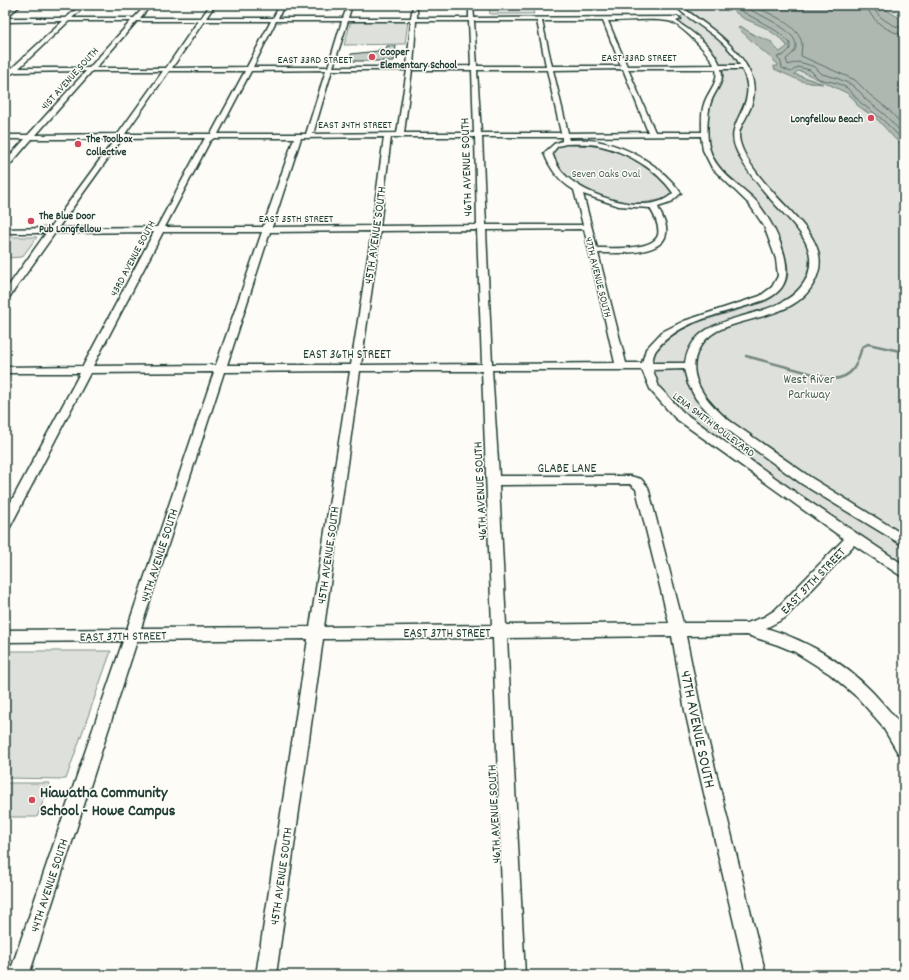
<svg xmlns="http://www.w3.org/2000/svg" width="909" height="980" font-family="Dekko,sans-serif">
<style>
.green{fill:#dde0db;stroke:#7e8e88}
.water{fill:#aeb8b1;stroke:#75877f}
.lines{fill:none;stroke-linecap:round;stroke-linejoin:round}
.shore{stroke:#586e66;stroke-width:1}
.stream{stroke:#75877f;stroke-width:2.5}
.building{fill:#c6cdc7;stroke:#1f3d34}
.minor-casing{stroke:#1f3d34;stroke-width:3}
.minor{fill:#fdfcf7;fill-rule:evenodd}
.poi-dot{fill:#d1495b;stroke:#fdfcf7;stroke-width:1.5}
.labels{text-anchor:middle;stroke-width:3;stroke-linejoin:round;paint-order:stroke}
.far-poi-label{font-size:11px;font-weight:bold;fill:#1f3d34;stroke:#fdfcf7;text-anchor:start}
.far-street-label{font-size:11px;fill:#1f3d34;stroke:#fdfcf7}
.far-park-label{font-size:11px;fill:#455e55;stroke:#fdfcf7}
.street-label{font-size:13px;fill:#1f3d34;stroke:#fdfcf7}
.park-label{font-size:13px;fill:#455e55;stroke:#fdfcf7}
.near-street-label{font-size:16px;fill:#1f3d34;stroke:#fdfcf7}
.near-poi-label{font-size:16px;font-weight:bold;fill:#1f3d34;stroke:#fdfcf7;text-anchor:start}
</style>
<rect width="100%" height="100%" fill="#fdfcf7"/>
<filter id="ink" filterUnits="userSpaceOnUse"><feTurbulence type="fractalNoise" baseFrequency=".025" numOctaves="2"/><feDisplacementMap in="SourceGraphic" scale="8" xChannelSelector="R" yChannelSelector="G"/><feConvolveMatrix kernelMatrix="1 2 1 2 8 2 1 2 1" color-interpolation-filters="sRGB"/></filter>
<g filter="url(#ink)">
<path class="green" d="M489,5H531L534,14H490Z
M672,5H726L743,18L766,28L781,39L788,47L780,52C768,41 755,36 742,27L739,28L758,47L774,59V61L778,64L779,71L811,83H822L794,74L798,71L803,72L847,93L855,100L857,105L878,120L896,140L904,146V566L819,510L683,413L660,389L651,366L655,353L664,342L678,332L692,324L767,301C776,295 783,290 787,279C793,260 769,216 756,202C741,186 715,174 710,151C707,137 706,116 711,103C719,84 732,76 715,56C704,42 687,31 674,20L684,15Z
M879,5H904V21Z
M351,21H408L405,44L344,45Z
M567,144C579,144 592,143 605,146C621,150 668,176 672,193C666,199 660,200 653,201C640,204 626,204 613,200C606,199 599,196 593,193C578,186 529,154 567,144Z
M5,237H37L22,257L7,258H5Z
M5,651H111L66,779L5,778Z
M5,783H50L37,817H5Z"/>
<path class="water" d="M726,5H879L904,21V146L896,140L878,120L857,105L855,100L847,93L803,72L798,71L794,74L823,84L811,83L801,81L774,69V66H778V64L758,47L738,28L740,26L754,35L772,42V44L780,52L788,46L781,39L766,28L743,18Z"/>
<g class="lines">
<path class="shore" d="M733,5C751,19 774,25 790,43V49L784,55L777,57L781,62L782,68L791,72L798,67L810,70L819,79L837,83L847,88L861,103L883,120L904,141
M741,5C754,13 798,29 796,47C795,52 790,56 786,59L788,65L798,62L806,64L815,67L822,74L837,78L852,85L862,94L865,99L884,114L904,135
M751,5C766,12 799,24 802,44C802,48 801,52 801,56L855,80L870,95L889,110L904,127
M866,5C871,21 888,32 904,35
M872,5C876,17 892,26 904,29"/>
<path class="stream" d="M746,356L832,379C853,378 857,365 862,347L868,344L904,352"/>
</g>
<path class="building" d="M387,46H396L394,61H351V54L378,51L379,49H386Z"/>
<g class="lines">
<g class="minor-casing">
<path id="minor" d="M16,5H21L5,18V14Z
M81,5H86L72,18H134L146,5H151L140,18H201L210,5H215L206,18H273L280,5H284L278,18H343L348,5H352L348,18H411L413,5H417V18H469V5H473L474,18L678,17L681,19L676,21C692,32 713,46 720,65H740C727,38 694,25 674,5H679C706,25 739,45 751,75C756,87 754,102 748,113C745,121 739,127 739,136C740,154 761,179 773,192C791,214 828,241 818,273C804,318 751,314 717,331C708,336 701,343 697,353C686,380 710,405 730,421L810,477L904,535V546L802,484L717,422L696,399L688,384L684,369L653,370L659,387L683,412L795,492L904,565V578L854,545L785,618L766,628C813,642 854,669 885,706C891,713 900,722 903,731C906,737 904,748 904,755L898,753L881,724L857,697L830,674L795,652L778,645L747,635L686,636L701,711L766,975H746L685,711L672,636L507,638L525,975H505L493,638L323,639L276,975H256L308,639L137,641L29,975H9L123,641L5,642V630L127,629L214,372L90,373L9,529L5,530V513L80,373H5V367L83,366L154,232L55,233L8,299L5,300V291L46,233H5V229L50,228L115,139H32L8,167H5V161L25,139H5V135H28L86,71L15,72L11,74L5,72V68H12L63,21L5,22V18H66ZM69,21H131L89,68H19ZM137,21H198L166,68H96ZM204,21H271L247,67L172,68ZM276,21H342L328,67H253ZM348,21H411L407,67H333ZM416,21H469L471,66L413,67ZM474,21H537L546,66H477ZM542,21H603L621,66H552ZM608,21C628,21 649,18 668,21C679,22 711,55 714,65L627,66ZM623,69L648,132L568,133L553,70ZM628,69H716C719,83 708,91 704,104C701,113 702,123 702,132H655ZM721,69H742C761,106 723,120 736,149C743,166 756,182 768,196C782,214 808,233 810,257C811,269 808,279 800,288C769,325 694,307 685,363H652C653,358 654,352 657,349C677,323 716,315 746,306C759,302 773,299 782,287C797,265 770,216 754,199C739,184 716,172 710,150C706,139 707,113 711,102C715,90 725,83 721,69ZM326,70L306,134H218L251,71ZM332,70H407L397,133L313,134ZM412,70H472L474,133H404ZM477,70H547L561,133H481ZM92,71H163L118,134L36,135ZM169,71H245L211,134H125ZM701,136L703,150L712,168L749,204L764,226L776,259L778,276L772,287L760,296L684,321L662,332L646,349L642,363H626L598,253C615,253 662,256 666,234C668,225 661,215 658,207L670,203L681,193C663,167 631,148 601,142C590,139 580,140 569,140L568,137ZM384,137L372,226L272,227L301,138ZM391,137H475L477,225L380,226ZM482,137H562V141L554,144L544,153C550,169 559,181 574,190L583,225H486ZM205,138L157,227L58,228L122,139ZM214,138H294L263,227H165L210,141ZM566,144C578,144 590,143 601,146C627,152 658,170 673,193C650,218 584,196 564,174C558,168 555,161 552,153L558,146ZM583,194L619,206L650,208C654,215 660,226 658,235C653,251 610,248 597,248ZM584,229L615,363L492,364L486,230ZM477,230L482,364L361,365L380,231ZM372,231L351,365H227L270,232ZM163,232H262L216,365L93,366ZM492,370H642L651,391L675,418L844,539L775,610L764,617L747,623H683L648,487L641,479L630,476H499ZM350,371L310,627L141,628L224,372ZM360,371H482L492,625L324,627ZM630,484L636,489L669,623L506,625L499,485Z"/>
</g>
<use href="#minor" class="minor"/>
</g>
</g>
<g class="poi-dot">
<circle cx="372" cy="57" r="4"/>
<circle cx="871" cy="118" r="4"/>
<circle cx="78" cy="144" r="4"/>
<circle cx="31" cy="221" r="4"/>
<circle cx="32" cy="800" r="4"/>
</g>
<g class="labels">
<g class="far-poi-label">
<text x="380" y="55">Cooper<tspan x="380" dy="13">Elementary School</tspan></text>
<text x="863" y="122" text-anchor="end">Longfellow Beach</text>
<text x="86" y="142">The Toolbox<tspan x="86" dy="13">Collective</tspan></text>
<text x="39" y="219">The Blue Door<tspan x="39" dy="13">Pub Longfellow</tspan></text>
</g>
<g class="far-street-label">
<text x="639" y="61">EAST 33RD STREET</text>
<text x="315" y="63">EAST 33RD STREET</text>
<text transform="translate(69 78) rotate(-48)" y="4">41ST AVENUE SOUTH</text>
<text x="355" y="128">EAST 34TH STREET</text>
<text x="296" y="222">EAST 35TH STREET</text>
<text transform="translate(132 258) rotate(-62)" y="4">43RD AVENUE SOUTH</text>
<text transform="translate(599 277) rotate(76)" y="4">47TH AVENUE SOUTH</text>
<text transform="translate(714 424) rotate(37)" y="4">LENA SMITH BOULEVARD</text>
</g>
<g class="far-park-label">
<text x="606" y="177">Seven Oaks Oval</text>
</g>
<g class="street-label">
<text transform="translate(465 167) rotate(-92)" y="5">46TH AVENUE SOUTH</text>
<text transform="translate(374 235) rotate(-82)" y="5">45TH AVENUE SOUTH</text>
<text x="347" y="358">EAST 36TH STREET</text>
<text x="567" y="472">GLABE LANE</text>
<text transform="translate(479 491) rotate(-93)" y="5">46TH AVENUE SOUTH</text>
<text transform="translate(158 555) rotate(-72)" y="5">44TH AVENUE SOUTH</text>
<text transform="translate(327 555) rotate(-82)" y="5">45TH AVENUE SOUTH</text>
<text transform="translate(812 580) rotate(-46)" y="5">EAST 37TH STREET</text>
<text x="447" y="637">EAST 37TH STREET</text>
<text transform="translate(123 635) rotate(-1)" y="5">EAST 37TH STREET</text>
<text transform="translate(493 814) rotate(-93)" y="5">46TH AVENUE SOUTH</text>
<text transform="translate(280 876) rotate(-82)" y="5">45TH AVENUE SOUTH</text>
<text transform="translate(48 885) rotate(-72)" y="5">44TH AVENUE SOUTH</text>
</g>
<g class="park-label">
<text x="809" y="383">West River<tspan x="809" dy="15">Parkway</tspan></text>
</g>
<g class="near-street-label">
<text transform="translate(699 729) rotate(78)" y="6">47TH AVENUE SOUTH</text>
</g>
<g class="near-poi-label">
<text x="40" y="797">Hiawatha Community<tspan x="40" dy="18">School - Howe Campus</tspan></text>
</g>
</g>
<rect width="909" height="980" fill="none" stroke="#fdfcf7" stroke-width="20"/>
<rect x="10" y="10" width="889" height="960" fill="none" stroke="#1f3d34" stroke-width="1.5" filter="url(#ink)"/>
</svg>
